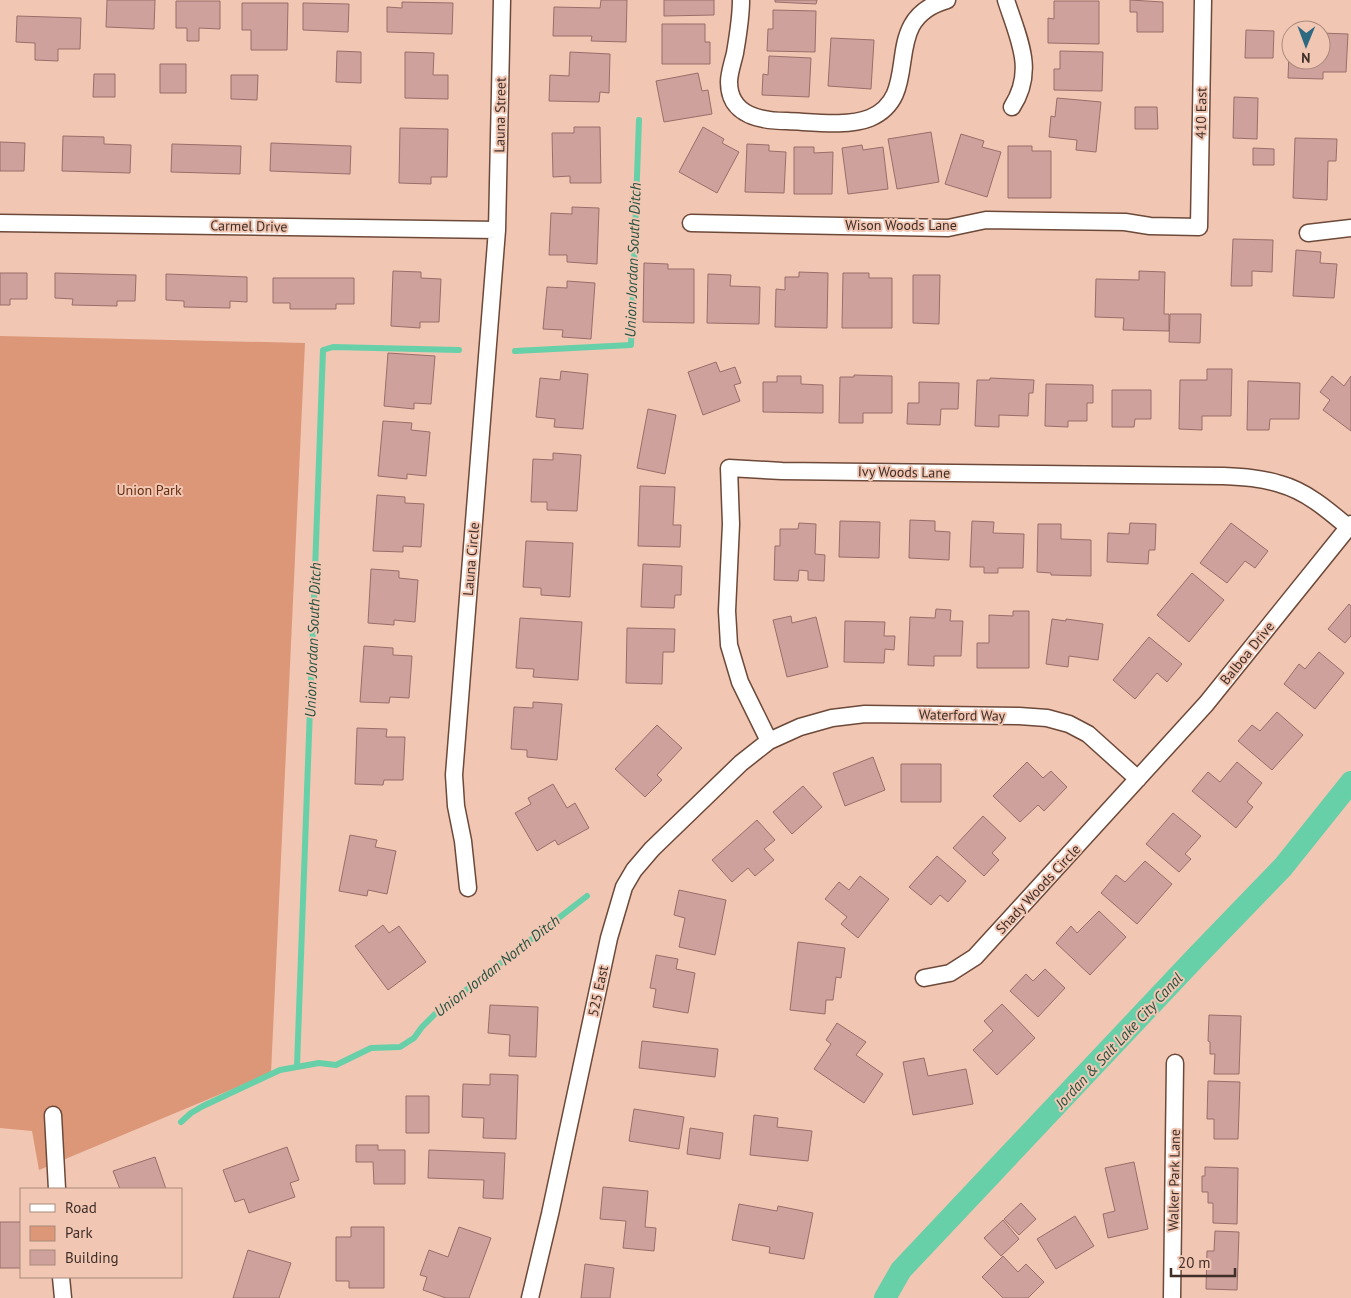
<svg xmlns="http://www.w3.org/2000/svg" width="1351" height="1298" font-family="'PT Sans',sans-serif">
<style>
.green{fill:#db9777}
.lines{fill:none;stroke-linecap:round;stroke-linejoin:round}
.stream{stroke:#67d0a8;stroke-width:6}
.canal{stroke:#67d0a8;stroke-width:22}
.building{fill:#cfa19c;stroke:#996e69}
.minor-casing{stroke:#6d4939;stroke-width:19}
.minor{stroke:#fff;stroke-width:16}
.labels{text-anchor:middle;stroke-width:4;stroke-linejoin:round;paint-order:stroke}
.street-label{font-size:14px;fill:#402f28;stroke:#f1c6b3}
.park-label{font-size:14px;fill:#632d10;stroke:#f1c6b3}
.water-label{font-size:15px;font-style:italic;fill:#255240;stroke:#f1c6b3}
</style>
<rect width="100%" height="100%" fill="#f1c6b3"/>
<path class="green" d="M0,336L305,343L271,1073L39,1170L32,1131L0,1128Z"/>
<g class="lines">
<path class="stream" d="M515,351L631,345L639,120
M297,1066L323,350L333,347L459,350
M181,1122L191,1113L203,1106L280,1070L319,1063L336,1065L371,1048L400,1047L414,1038L422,1027L435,1014L587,896"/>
<path class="canal" d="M885,1298L901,1270L1197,956L1283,867L1351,782"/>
</g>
<path class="building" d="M107,0H155L154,29L106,27Z
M601,0H627L626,42L591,41L592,36H553L554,7L600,8Z
M664,0H714V15L664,16Z
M775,0H817L816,4L775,2Z
M1130,0L1163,2V32H1137V12H1130Z
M176,1H220V29L199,28V41H187V28H176Z
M1054,1H1099V44L1048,43V18L1054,19Z
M402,2L453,3L452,34L387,32V7L402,8Z
M242,3H288L287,50H251V30H242Z
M303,3L349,4L348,32L303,30Z
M773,10L816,11L815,52L767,51L768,29H773Z
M17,16L81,18L80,49H58V61L35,60V43L16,42Z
M662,24H705V42H710V64H662Z
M1246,30L1274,31L1273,58H1245Z
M1321,33L1348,34L1346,72H1323V79L1288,78L1289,52H1291V60H1321Z
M831,38L874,40L871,89L828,86Z
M337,51L361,52V83L336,82Z
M1060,51L1103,52L1102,91L1054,90V69H1060Z
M405,52L434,53L433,75H448V99L405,98Z
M570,52L610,54L609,93L600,92L599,102L549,101L550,75L569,76Z
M769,56L811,58L809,97L762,95L763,74L768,75Z
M160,64H186V93H160Z
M698,73L702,91L708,90L712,114L664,122L656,81Z
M94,74H115V97H93Z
M231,75H258L257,100L231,99Z
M1234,97L1258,98L1257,139L1233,138Z
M1057,98L1101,102L1096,152L1076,150L1077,140L1049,137L1051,116L1055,117Z
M1135,107H1157L1158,129H1135Z
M574,127H600L601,183H570V176L553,177L552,133H574Z
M703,127L724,139L722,143L739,152L717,193L679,172Z
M400,128L448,129L447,177H431V184L399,183Z
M931,132L939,182L897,189L888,139Z
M961,134L984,141L982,147L1001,152L987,197L945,184Z
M63,136L104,137V144L131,145L130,173L62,171Z
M1295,138L1337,139L1336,161H1328L1327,200L1293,198Z
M0,142L25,143L24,171H0Z
M271,143L351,146L350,174L270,171Z
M172,144L241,146L240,174L171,172Z
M747,144L769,145V151L786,152L784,193L745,192Z
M862,145L863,150L883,147L888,189L848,194L842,148Z
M1008,146H1032V151H1051V198H1008Z
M794,147H814V153L833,152L832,194H794Z
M1253,148L1274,149V165H1253Z
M572,207L599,208L597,264L567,262V255H549L551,213L572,214Z
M1233,239L1273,240L1272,272L1252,271V286H1231Z
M1296,250L1321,252L1320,263L1337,264L1334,298L1293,296Z
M644,263L668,264V269H694V323L643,322Z
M393,271L421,272V278L441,279L439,322H420V328L391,326Z
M1139,271L1165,272L1164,314H1169V331L1123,330L1124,318L1095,317L1096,279L1139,280Z
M799,272L828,273L827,328L775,327L776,289L785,290V277H799Z
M0,273H27V299H10V305H0Z
M55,273L136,275L135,301H117V306L72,305L73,299L55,298Z
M843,273H869V278H892V328H842Z
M166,274L247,277V302L230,301V308L184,307V301L166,300Z
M708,274L731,275L730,286L760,287L759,324L707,323Z
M913,275H940L939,324L913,323Z
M273,278H354V304H336V309H290V303H273Z
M567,281L595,283L591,339L562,337L563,330L543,329L547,287L567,288Z
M1170,314H1201L1200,343L1169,342Z
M388,353L435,356L431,404L414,403V409L384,406Z
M716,362L720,372L735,367L741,383L734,385L740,401L703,415L688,372Z
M1207,369H1232L1231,416H1202V430L1179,429L1180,380H1207Z
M561,371L588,374L583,429L554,427L555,419L536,417L540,378L560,380Z
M854,375L892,376V413H863V423H839L840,377H854Z
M777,376H801V384L823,385V413L763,412V382H777Z
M1332,376L1344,386L1351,376V431L1323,410L1330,400L1320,392Z
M990,378L1034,380L1033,393H1029L1028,416L999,415V427L975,426L977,380H990Z
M1248,381L1300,383L1299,419H1270L1269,430H1247Z
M919,382L959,383L958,409H941L940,425L907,424L908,403H919Z
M1046,384L1093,385V403H1087V421H1068V427L1045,426Z
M1112,390H1151V419H1135L1134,427H1112Z
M648,409L676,415L665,474L637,468Z
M383,421L412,423L411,430L430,432L426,476L407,474V479L378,476Z
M553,453L581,455L577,511L547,510V502H531L533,459L553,460Z
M640,486L675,487L673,525H681L680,547L638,546Z
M377,495L405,497V503L424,504L421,547L403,546V552L373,551Z
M910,520L935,521V531L950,532L949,560L909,558Z
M840,521L880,522L879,558L839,557Z
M972,521L994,522L993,533L1024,534L1023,568H998V573H984V567H970Z
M799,523L816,524L815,554L825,555L824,581L808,580V571L799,570L798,581L774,580L775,546H780V529H798Z
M1130,523L1156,524L1155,550H1149L1148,564L1107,562L1108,533L1129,534Z
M1231,523L1268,551L1255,568L1245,561L1227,583L1200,563Z
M1038,524H1061V539L1091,540V576L1051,575V573L1037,572Z
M526,541L573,543L570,597L541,595V588L523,587Z
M643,564L682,566L681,595H675L674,608L641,607Z
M371,569L399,571V578L418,580L415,622L394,620V625L368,623Z
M1192,573L1224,600L1189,642L1157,615Z
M1349,604L1351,606V636L1345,643L1328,629Z
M936,609L951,610L950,621H963L961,656H934V666L908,665L910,617L935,618Z
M1013,611H1029V668H977V643H989V615L1013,616Z
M791,616L792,623L816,617L828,667L787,677L773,620Z
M520,618L582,622L578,680L533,677L534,669L516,668Z
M1052,619L1066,621V619L1103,624L1098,660L1069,656L1068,667L1046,664Z
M845,621L885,622L884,636H895L894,650L885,649L884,663L844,662Z
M627,628L675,629L674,652H663L662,684L626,683Z
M1149,637L1182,664L1167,682L1157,673L1135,699L1113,680Z
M364,646L393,648V655L412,656L409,698L390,697L389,703L360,702Z
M1319,652L1344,673L1315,709L1284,684L1299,664L1305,669Z
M533,702L562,704L557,760L527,757V750L511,749L514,707L533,708Z
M1277,712L1303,735L1272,770L1238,741L1252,725L1260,731Z
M657,725L682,748L657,775L662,780L645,797L615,769Z
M357,728L387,729L386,737H405L403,780H384L383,785L355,784Z
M873,757L885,790L845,806L833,773Z
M1027,762L1043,778L1051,771L1067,787L1044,811L1038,805L1020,822L993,796Z
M1237,762L1262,783L1247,802L1253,807L1236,828L1192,791L1208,772L1220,782Z
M901,764H941V802H901Z
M553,784L567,808L575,803L589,828L558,845L555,840L537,851L515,813L531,804L528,798Z
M803,786L822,807L792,834L773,812Z
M1173,813L1201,836L1185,854L1191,859L1179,872L1146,844Z
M983,816L1006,838L992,853L999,860L984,876L953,848Z
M757,820L775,840L764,849L774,860L755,876L748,868L732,882L712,860Z
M350,835L377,840L375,847L396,851L387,894L368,890L367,896L339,891Z
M937,856L966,881L948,902L940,895L931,905L909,887Z
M1145,861L1172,884L1137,924L1101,893L1116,875L1125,882Z
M860,876L889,899L858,938L841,924L847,917L825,899L839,882L849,890Z
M679,890L726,900L715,955L679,947L685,918L674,915Z
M1099,911L1126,937L1090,975L1056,943L1071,926L1077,933Z
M383,925L389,933L399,926L426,962L388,990L355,946Z
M798,942L845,948L841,978L836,977L833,1000H826L825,1014L790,1010Z
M656,955L678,959L676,969L695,973L688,1013L653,1007L656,989L650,988Z
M1045,969L1065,988L1038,1017L1010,991L1026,974L1033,981Z
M1002,1004L1035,1038L997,1075L973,1050L993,1031L984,1021Z
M490,1005L538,1007L536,1057L509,1056L510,1035L488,1033Z
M1209,1015L1241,1016L1239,1074H1214L1215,1054H1210V1042L1208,1041Z
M837,1023L866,1042L856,1055L883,1074L864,1103L814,1069L831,1044L826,1040Z
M642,1041L718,1049L715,1077L639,1068Z
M924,1058L928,1076L966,1069L973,1104L913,1115L903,1062Z
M490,1074L518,1075L516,1139L483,1138L484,1118L462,1117L463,1084L490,1085Z
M1208,1081L1240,1082L1238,1139H1214V1119H1207Z
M406,1096H429V1133H406Z
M634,1109L684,1117L679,1149L629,1141Z
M754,1115L778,1118L777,1127L812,1131L808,1161L750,1155Z
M690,1128L723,1133L720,1159L687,1154Z
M356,1145H378V1150H405V1184H374L373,1162H356Z
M287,1147L299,1180L290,1183L295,1197L249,1213L244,1199L235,1202L223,1170Z
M429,1150L505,1153L503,1199L483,1198L484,1180L428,1178Z
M155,1157L166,1189H120L113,1171Z
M1134,1162L1148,1229L1108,1238L1103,1214L1115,1211L1105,1168Z
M1205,1167L1238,1168L1237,1224L1213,1223V1203H1208V1192H1202V1176H1205Z
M603,1187L648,1191L645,1227L656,1228L654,1251L623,1248L626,1221L600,1219Z
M1021,1203L1036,1219L1019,1235L1004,1219Z
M739,1204L777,1211L778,1206L813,1213L804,1259L769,1253L770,1247L732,1240Z
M1075,1216L1094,1246L1056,1269L1037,1239Z
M1003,1220L1019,1239L1001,1256L984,1238Z
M0,1222H21V1268H0Z
M351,1227H384V1288H349V1281H336V1237H351Z
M459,1227L491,1238L469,1298H446L423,1290L427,1277L420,1275L429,1250L448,1257Z
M1215,1231L1239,1232L1237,1290L1206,1289L1207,1251H1214Z
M248,1250L291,1263L279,1298H233Z
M1003,1256L1018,1272L1026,1264L1044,1282L1028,1298H1003L982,1277Z
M585,1264L614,1268L610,1298H581Z"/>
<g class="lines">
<g class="minor-casing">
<path id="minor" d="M741,0C741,18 738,35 735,53C733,62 729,73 729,82C729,116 762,121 787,121C812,122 848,127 870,118C926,94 876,20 947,0
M1006,0C1018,38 1036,70 1012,107
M0,223L497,230
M691,223L948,228L986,220L1125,222L1150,226L1199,227L1203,0
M1308,233L1351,228
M769,741L740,682L729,645L727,611L731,524L729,468L782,471L1223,476C1242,477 1262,478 1280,484C1306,491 1328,510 1348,527
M468,888L463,841L456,806L454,775L497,230L502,0
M924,978L950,973L975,957L1206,704L1351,524
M53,1115L57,1189
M61,1277L63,1298
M530,1298L550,1214L609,938L624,887L634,870L652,849L741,763L769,741L800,727L832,718L865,714L1019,716L1047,718L1069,724L1088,734L1138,779
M1172,1298L1175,1063"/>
</g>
<use href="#minor" class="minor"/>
</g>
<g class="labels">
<g class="street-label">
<text transform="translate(1201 113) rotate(-89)" y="5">410 East</text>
<text transform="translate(500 115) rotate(-89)" y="5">Launa Street</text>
<text x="901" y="230">Wison Woods Lane</text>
<text transform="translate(249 226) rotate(1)" y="5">Carmel Drive</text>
<text transform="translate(904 472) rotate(1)" y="5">Ivy Woods Lane</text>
<text transform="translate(471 559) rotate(-85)" y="5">Launa Circle</text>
<text transform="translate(1247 653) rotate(-51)" y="5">Balboa Drive</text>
<text transform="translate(962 715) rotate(1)" y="5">Waterford Way</text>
<text transform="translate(1038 889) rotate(-47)" y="5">Shady Woods Circle</text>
<text transform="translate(598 991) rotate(-78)" y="5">525 East</text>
<text transform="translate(1174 1180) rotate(-89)" y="5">Walker Park Lane</text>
</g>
<g class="park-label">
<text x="149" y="495">Union Park</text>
</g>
<g class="water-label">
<text transform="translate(633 260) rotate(-88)" y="5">Union Jordan South Ditch</text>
<text transform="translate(313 640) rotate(-88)" y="5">Union Jordan South Ditch</text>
<text transform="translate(497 966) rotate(-38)" y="5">Union Jordan North Ditch</text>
<text transform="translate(1119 1041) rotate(-47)" y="5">Jordan &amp; Salt Lake City Canal</text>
</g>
</g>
<rect x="20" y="1188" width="162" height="90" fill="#f1c6b3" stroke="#aa8a7b"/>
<rect x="30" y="1204" width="25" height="8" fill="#ffffff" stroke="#aa8a7b"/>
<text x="65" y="1213" font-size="15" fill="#402f28">Road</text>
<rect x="30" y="1226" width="25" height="15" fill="#db9777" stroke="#aa8a7b"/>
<text x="65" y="1238" font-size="15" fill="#402f28">Park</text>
<rect x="30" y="1250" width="25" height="15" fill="#cfa19c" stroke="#aa8a7b"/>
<text x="65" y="1263" font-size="15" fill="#402f28">Building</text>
<g transform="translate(1306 45) rotate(181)"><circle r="24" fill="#f1c6b3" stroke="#aa8a7b"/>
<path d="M0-4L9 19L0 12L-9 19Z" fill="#2d6a81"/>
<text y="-8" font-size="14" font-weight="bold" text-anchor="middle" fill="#402f28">N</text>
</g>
<path d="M1171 1268v8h64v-8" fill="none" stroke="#402f28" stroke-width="2.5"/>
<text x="1178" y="1268" font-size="15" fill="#402f28" stroke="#f1c6b3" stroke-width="4" paint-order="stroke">20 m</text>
</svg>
